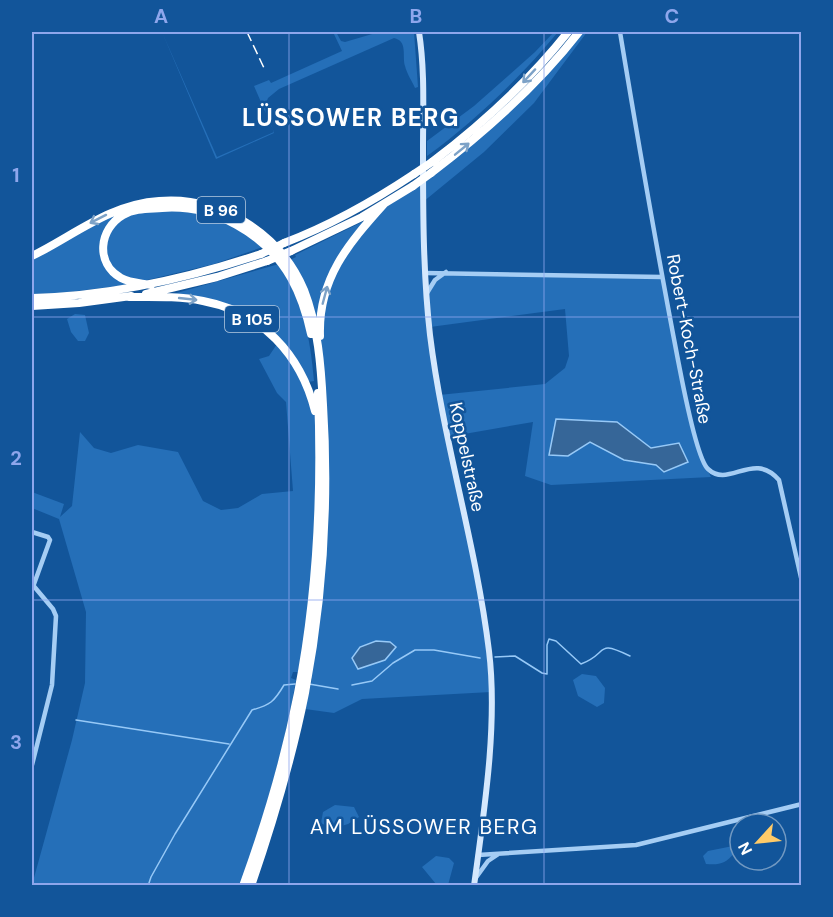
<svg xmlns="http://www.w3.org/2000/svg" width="833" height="917" font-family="'DM Sans',sans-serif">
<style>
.green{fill:#256fb8;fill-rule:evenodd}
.water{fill:#366698;stroke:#97c9f7;stroke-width:1.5}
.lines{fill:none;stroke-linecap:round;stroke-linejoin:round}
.stream{stroke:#97c9f7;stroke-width:1.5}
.street{stroke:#a5cdf4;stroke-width:4.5}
.secondary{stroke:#d5e8fd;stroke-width:6}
.highway{stroke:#fff;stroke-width:8}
.rail{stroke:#fff;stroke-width:1.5;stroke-dasharray:10 4.5;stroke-linecap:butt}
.highway-bridge{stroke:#fff;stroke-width:8}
.oneway{stroke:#7da2c7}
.grid{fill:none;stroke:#8ea6ec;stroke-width:1.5;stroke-opacity:0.55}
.labels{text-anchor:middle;stroke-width:5;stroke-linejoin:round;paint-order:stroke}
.shield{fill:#12559a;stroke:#b8cce1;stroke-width:1.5}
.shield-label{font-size:16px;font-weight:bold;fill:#fff}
.street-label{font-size:18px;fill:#fff;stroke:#12559a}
.quarter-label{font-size:21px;letter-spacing:1.5px;fill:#fff;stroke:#12559a}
.district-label{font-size:24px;font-weight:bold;letter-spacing:1.5px;fill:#fff;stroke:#12559a}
.neatline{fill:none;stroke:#8ea6ec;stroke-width:2}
.grid-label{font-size:20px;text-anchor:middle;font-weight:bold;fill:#8ea6ec}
</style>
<rect width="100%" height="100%" fill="#12559a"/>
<path class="green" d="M162,32L217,157L274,132L254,86L269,80L271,83L342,51L333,32H336L341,41L345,42L379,32H414L418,87L415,88C412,81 407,74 405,66C402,56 408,41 394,38L279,89L268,98L265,106L274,133L216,159Z
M554,32H558C521,77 474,122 427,156V141L474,106L535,52Z
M579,32H587L534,103L484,152L423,202L427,291L435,280L446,272L662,277L685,394L702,460L711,477L551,485L525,476L533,422L447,437L480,594L491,692L362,699L334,713L305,709L312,679L308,674L317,605L320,332L331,277L384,204L477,137ZM565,309L569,356L565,368L545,384L439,395L430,327ZM617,422L651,448L656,465L624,460L590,442Z
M186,204L257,236L181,205L114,218L100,254L127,285L60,293L32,294V259L119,212Z
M186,210L231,224L263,247L214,264L143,281H135L112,270L104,249L115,222L139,211Z
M362,222L363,223C331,256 328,283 318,326L288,261L296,257L295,255Z
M279,264C303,306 310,333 314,381L308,382L298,363L244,313L166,296Z
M75,314L85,315L89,333L85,341H78L71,332L67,319Z
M279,341L294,360L318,423L319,494L308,622L298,672H293L291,678L296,680C284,751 263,818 241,885H32L72,740L85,683L86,612L59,519L32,508V492L64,504L60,517L72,506L80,432L94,448L111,453L138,445L178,452L203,501L221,510L238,508L262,494L293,491L286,402L277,393L259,359L269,356Z
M582,674L596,676L605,688L604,703L597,707L578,696L573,680Z
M335,805L354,807L359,817L348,824L332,829L321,823L323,812Z
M733,846L734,853C726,864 719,865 706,864L703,856L708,851Z
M436,856L449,858L454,863L448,885L436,884L422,867Z"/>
<path class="water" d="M556,419L617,422L651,448L679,443L688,462L664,472L656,465L624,460L590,442L568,456L549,455Z
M376,641L390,642L396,647L385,660L358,669L352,658L360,647Z"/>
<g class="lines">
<path class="stream" d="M495,657L515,656L542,673L547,674V645L549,639L556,641L581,664C610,653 594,639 630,656
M309,684L338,689
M352,685L372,681L393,663L415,650H434L480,658
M76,720L229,744
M148,886L151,877L175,834L252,710C270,705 274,702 284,685L295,684"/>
<path class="street" d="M620,32C638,141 657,251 678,360C682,380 696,458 708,469C729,489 753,450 779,480L802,582
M425,273L662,277
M427,293L435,280L446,272
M32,532L48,537L50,540L34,584
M32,584L53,609L56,616L52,685L32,765
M478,855L636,845L802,804
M475,879L488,861L497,855"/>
<path class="secondary" d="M419,32C425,70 423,110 423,149C423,211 423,273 430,335C443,441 476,544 489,651C498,724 484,812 474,886"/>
<path class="highway" d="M432,162C482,124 529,81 568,32
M431,173C485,132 537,86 579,32
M284,243C331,225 372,202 414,174
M291,251L362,217L413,186
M32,256C73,236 110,204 159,201C220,196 280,233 304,290C318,326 321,366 323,405C329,500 323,598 305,693C292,758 273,822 251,886
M151,285C141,283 130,283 121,278C95,263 99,229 123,215C135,208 149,209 162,208C214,204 266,234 291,278C301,296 307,315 311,334
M146,294L217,277L267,261
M129,297C154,297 179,296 203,301C262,312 301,355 315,411
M32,298C111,296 186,279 261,254
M32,306L79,303L131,296
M320,336C318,279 348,244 384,204
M243,886C266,823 285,759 298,693C317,596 322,492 318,393"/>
<path class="rail" d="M247,32L264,68"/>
<path class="highway-bridge" d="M414,174L432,162
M413,186L431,173
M261,254L284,243
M267,261L291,251"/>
</g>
<defs><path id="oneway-shaft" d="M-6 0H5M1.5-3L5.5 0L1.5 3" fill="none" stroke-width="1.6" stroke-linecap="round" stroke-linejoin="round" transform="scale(1.5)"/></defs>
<g class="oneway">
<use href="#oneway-shaft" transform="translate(529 76) rotate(133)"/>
<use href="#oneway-shaft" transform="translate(462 149) rotate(-39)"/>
<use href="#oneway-shaft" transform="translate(98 219) rotate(153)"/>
<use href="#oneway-shaft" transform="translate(325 295) rotate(-75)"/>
<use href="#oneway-shaft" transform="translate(188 299) rotate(6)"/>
</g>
<path class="grid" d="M289,32V886M544,32V886M32,317H802M32,600H802"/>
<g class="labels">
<g class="shield">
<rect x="197" y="197" width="48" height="26" rx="4.5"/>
<rect x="225" y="306" width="54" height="26" rx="4.5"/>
</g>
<g class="shield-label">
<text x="221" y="216">B 96</text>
<text x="252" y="325">B 105</text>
</g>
<g class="street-label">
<text transform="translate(689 339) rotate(79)" y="6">Robert-Koch-Straße</text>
<text transform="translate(467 457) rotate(78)" y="6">Koppelstraße</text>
</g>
<g class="quarter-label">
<text x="424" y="834">AM LÜSSOWER BERG</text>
</g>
<g class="district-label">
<text x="351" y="126">LÜSSOWER BERG</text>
</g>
</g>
<rect width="833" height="917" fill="none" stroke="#12559a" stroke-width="66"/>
<g transform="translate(758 842) rotate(243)"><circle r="28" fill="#12559a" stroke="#7199c2" stroke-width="1.5"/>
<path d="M0-4.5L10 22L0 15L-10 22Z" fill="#ffcb68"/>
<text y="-9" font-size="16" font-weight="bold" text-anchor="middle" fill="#ffffff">N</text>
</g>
<rect x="33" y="33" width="767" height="851" class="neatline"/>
<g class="grid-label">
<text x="161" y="23">A</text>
<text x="416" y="23">B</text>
<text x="672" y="23">C</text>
<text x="16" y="182">1</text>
<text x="16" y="465">2</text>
<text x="16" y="749">3</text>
</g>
</svg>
